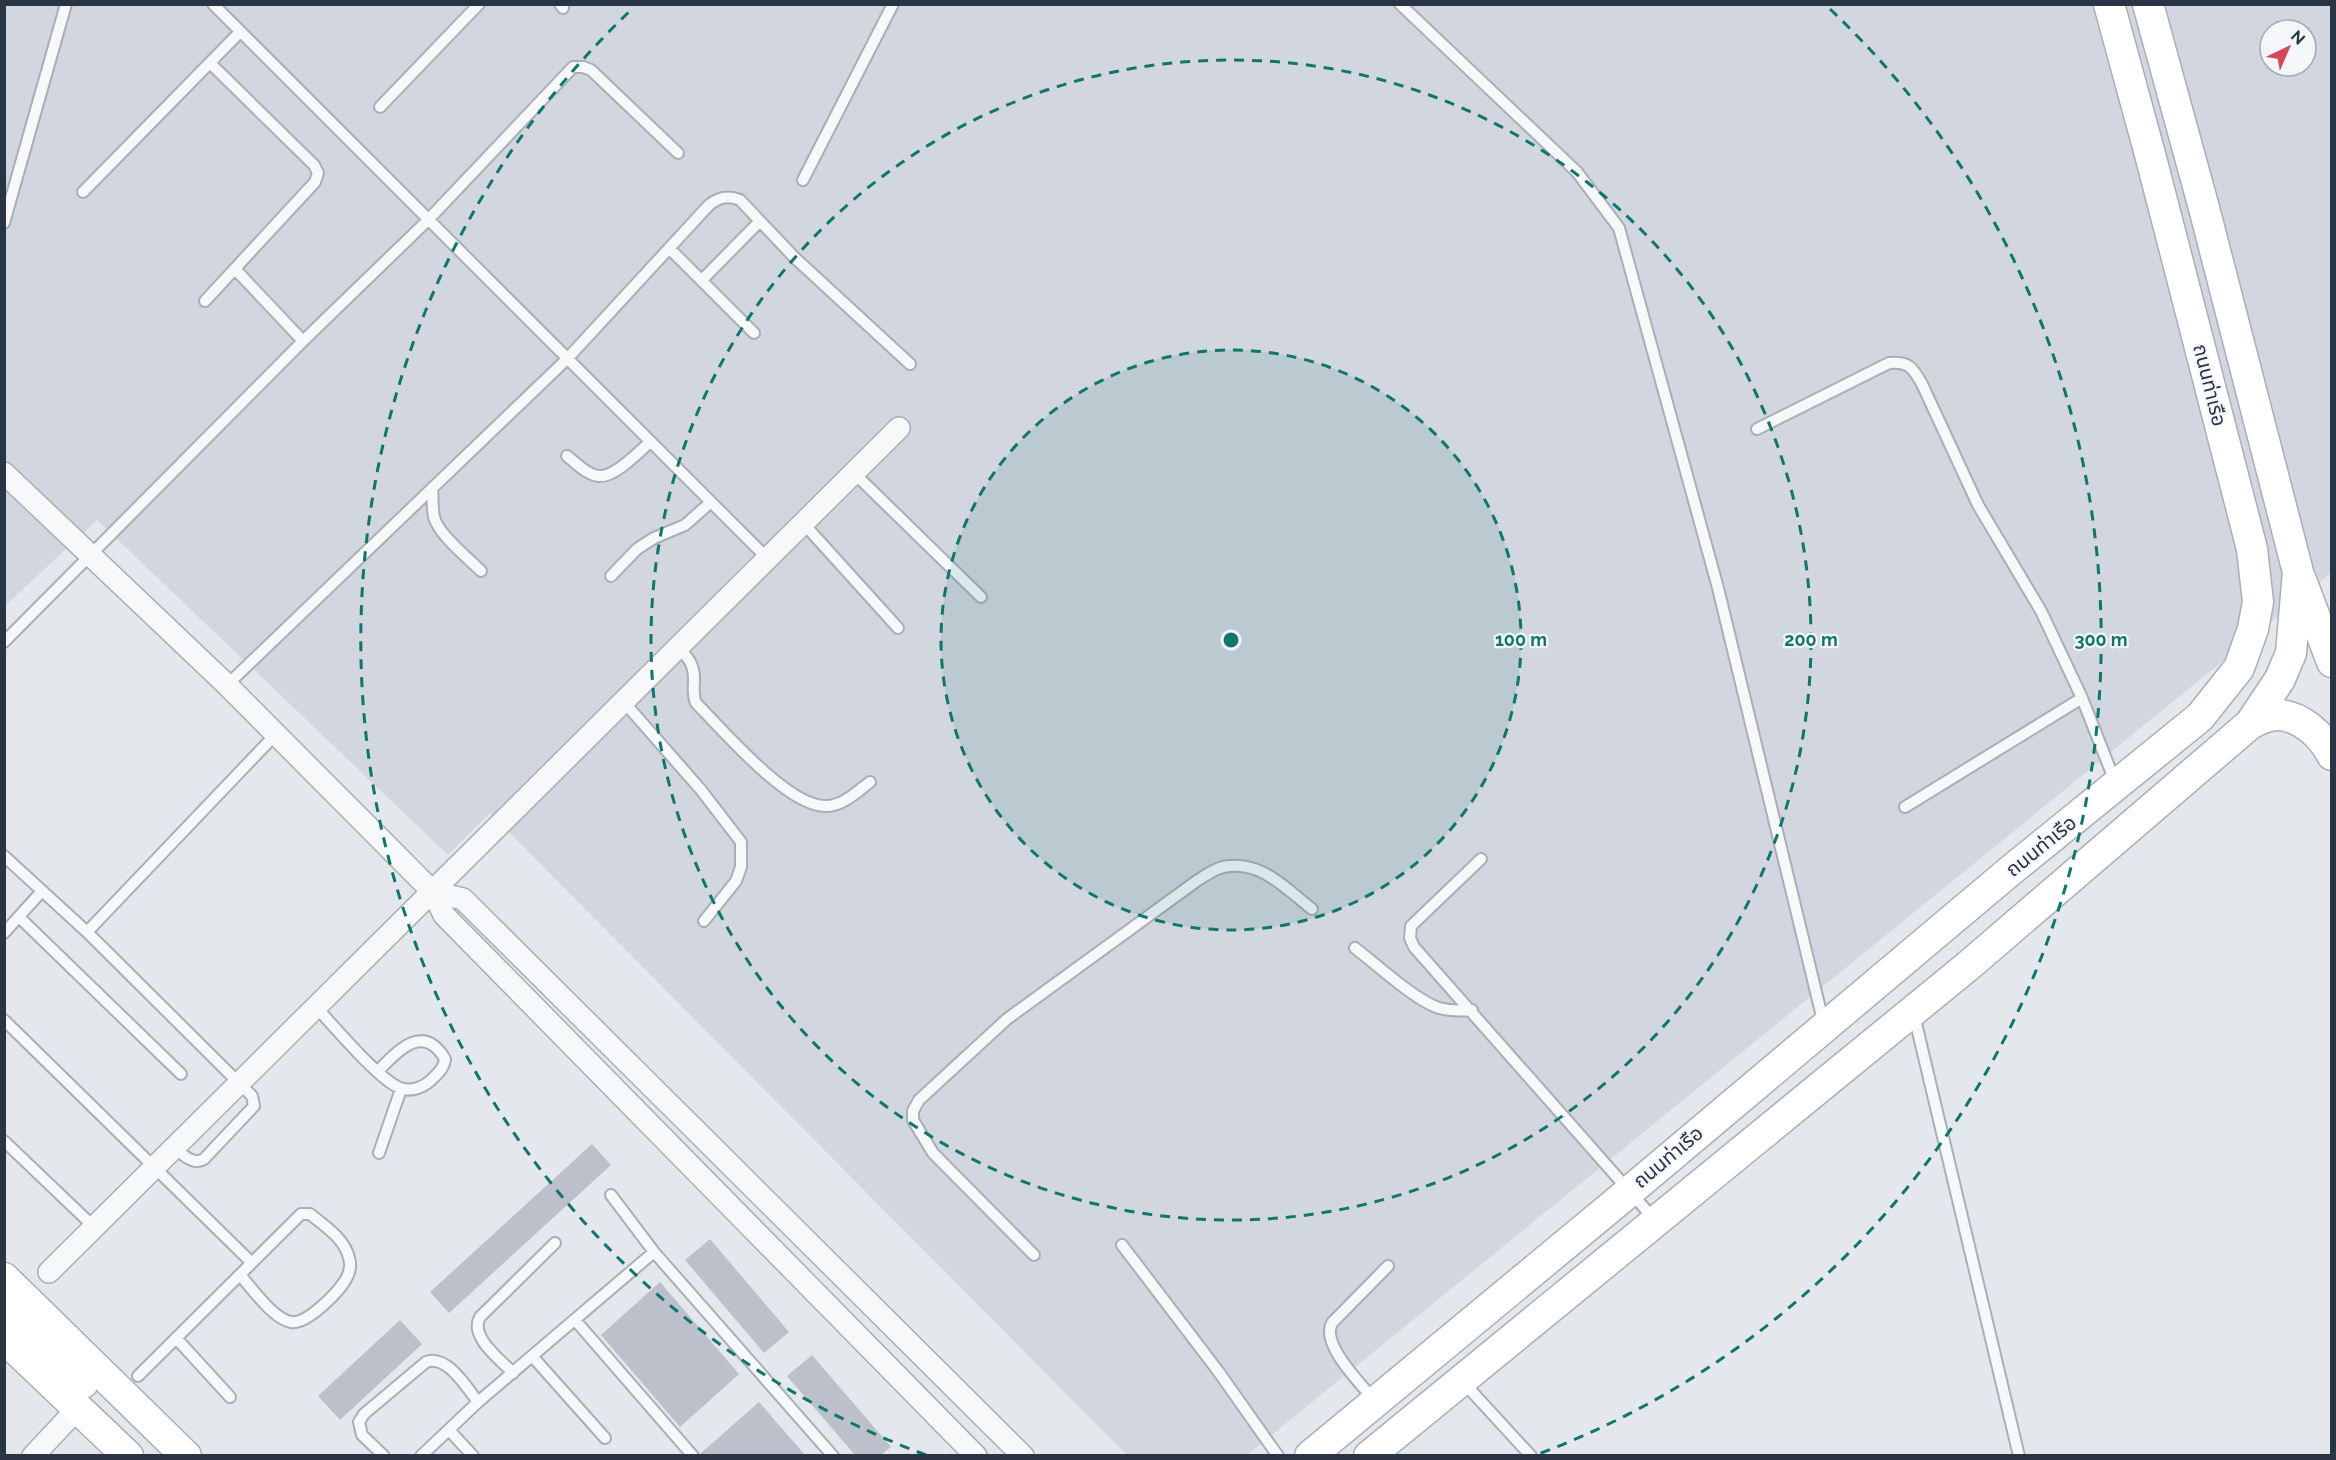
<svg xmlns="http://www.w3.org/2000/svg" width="2336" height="1460" font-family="Raleway,'Noto Sans Thai',sans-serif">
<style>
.built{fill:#d2d6de;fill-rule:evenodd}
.building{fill:#bbc0ca}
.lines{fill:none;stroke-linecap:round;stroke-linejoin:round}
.lane-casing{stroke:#a9aeb7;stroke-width:14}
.street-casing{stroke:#a9aeb7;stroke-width:24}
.secondary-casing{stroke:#a9aeb7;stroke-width:33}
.lane{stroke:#f7f8fa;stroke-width:10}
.street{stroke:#f7f8fa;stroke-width:21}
.secondary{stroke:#fff;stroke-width:30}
.ring{fill:none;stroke:#0f766e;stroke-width:3;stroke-dasharray:10 8}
.labels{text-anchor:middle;stroke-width:4.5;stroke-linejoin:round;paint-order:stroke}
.street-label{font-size:20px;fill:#2b3445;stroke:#f4f6f9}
.centre{fill:#0f766e;stroke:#f4f6f9;stroke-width:3}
.ring-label{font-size:18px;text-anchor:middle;font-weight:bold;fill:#0f766e;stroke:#f4f6f9;stroke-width:4.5;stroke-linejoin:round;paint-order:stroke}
</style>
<rect width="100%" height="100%" fill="#e4e7ec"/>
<path class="built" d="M5,5H2331V573L1247,1455H1127L490,813L448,855L97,520L5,606ZM2270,30H2306V66H2270Z"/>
<path class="building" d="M592,1144L611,1165L449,1313L430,1292Z
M710,1239L789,1332L764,1353L685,1260Z
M660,1282L739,1374L680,1427L601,1335Z
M400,1320L422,1344L340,1420L318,1396Z
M812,1355L891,1447L881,1455H855L787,1376Z
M759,1402L805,1455H700V1454Z"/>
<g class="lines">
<g class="lane-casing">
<path id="lane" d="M213,4L768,559
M560,4L563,8
M1400,4L1577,172L1619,228L1718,588L1824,1025
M380,107L479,4
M803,180L893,4
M83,192L240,32
M4,223L66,4
M669,248L754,333
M235,269L303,341
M702,280L760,221
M205,301L315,182L318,173L314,165L210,63
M1757,429L1889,363C1909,361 1913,368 1922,384L1978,505L2041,611L2082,698
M567,456C576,463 587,475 599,476C614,478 639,452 650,442
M854,473L981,597
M432,488C433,497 432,508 434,517C438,534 468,558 481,571
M804,524L898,628
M611,576L637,549L654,538L685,525L711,502
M4,642L303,341L427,221L573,67H583L591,70L678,153
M679,648C683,653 689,658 691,664C698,677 690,690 696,703C723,730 788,807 826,806C843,806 858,791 870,782
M227,685L567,359L709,205C719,197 728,195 740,200L794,257L910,364
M624,702L701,790L741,842V867L736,881L704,921
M1905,807L2082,698L2116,784
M4,856L87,932L252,1096L254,1106L204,1159C193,1166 183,1154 174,1148
M1481,859L1411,926L1410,938L1414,947L1654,1219
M19,917L181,1074
M87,932L276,734
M4,933L42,891
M1355,948C1376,964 1416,1001 1439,1008C1450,1011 1461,1011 1472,1010
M316,1007C333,1025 379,1080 400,1088C410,1092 422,1088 430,1081C437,1074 444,1069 445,1059C423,1022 398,1051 378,1071
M1914,1015L2019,1456
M4,1020L251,1262
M4,1141L93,1226
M379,1153L401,1089
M611,1195L654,1252L833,1456
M1122,1245L1218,1371L1278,1456
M1034,1255L933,1153L913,1120V1111L919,1100L1007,1019L1198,880C1205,876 1214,869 1223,867C1260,859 1285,888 1312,909
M575,1320L693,1456
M176,1338L230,1397
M532,1356L605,1438
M513,1373C500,1359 469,1337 480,1317L555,1243
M138,1376L301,1214H310C325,1226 345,1239 349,1258C351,1264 350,1271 347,1277C341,1290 307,1325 291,1322C273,1319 252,1288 240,1275
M1464,1383L1531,1456
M1375,1401C1362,1385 1320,1344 1332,1323L1388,1266
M449,1430L473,1456
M384,1456L362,1435L359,1422L364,1414L426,1362C447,1354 467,1388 478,1402
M421,1456L478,1402L654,1252"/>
</g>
<g class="street-casing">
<path id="street" d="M4,473L227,685L433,892L444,915L976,1456
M433,892L463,899L1023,1456
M49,1272L899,428
M33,1456L78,1408"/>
</g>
<g class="secondary-casing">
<path id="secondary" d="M2301,580L2332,662
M2250,724C2258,720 2267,715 2277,715C2300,715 2322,735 2332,755
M4,1278L186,1456
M4,1309L83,1383
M4,1338L128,1456
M1310,1456L1618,1201L2010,871L2200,717L2239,668L2253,629L2258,602L2252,549L2151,158L2109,4
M1369,1456L1968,966L2250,724L2280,679L2291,653L2298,572L2204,208L2148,4"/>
</g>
<use href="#lane" class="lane"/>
<use href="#street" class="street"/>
<use href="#secondary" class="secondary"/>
</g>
<circle cx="1231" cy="640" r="290" fill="#0f766e" fill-opacity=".12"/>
<g class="ring">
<circle cx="1231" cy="640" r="290"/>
<circle cx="1231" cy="640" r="580"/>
<path d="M926 1455A870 870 0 0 1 632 9M1830 9A870 870 0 0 1 1536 1455"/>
</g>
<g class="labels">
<g class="street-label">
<text transform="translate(2210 385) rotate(76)" y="7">ถนนท่าเรือ</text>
<text transform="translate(2041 846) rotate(-39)" y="7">ถนนท่าเรือ</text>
<text transform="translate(1668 1157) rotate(-40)" y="7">ถนนท่าเรือ</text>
</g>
</g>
<circle cx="1231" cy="640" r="9" class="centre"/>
<g class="ring-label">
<text x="1521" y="646">100 m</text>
<text x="1811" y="646">200 m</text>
<text x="2101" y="646">300 m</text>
</g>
<rect width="2336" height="1460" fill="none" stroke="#2b3445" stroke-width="12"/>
<g transform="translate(2288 48) rotate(44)"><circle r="28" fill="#f4f6f9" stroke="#a4a8b1" stroke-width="1.5"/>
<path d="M0-4.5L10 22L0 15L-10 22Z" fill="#d1495b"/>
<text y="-9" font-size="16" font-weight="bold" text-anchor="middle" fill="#2b3445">N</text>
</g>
</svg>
